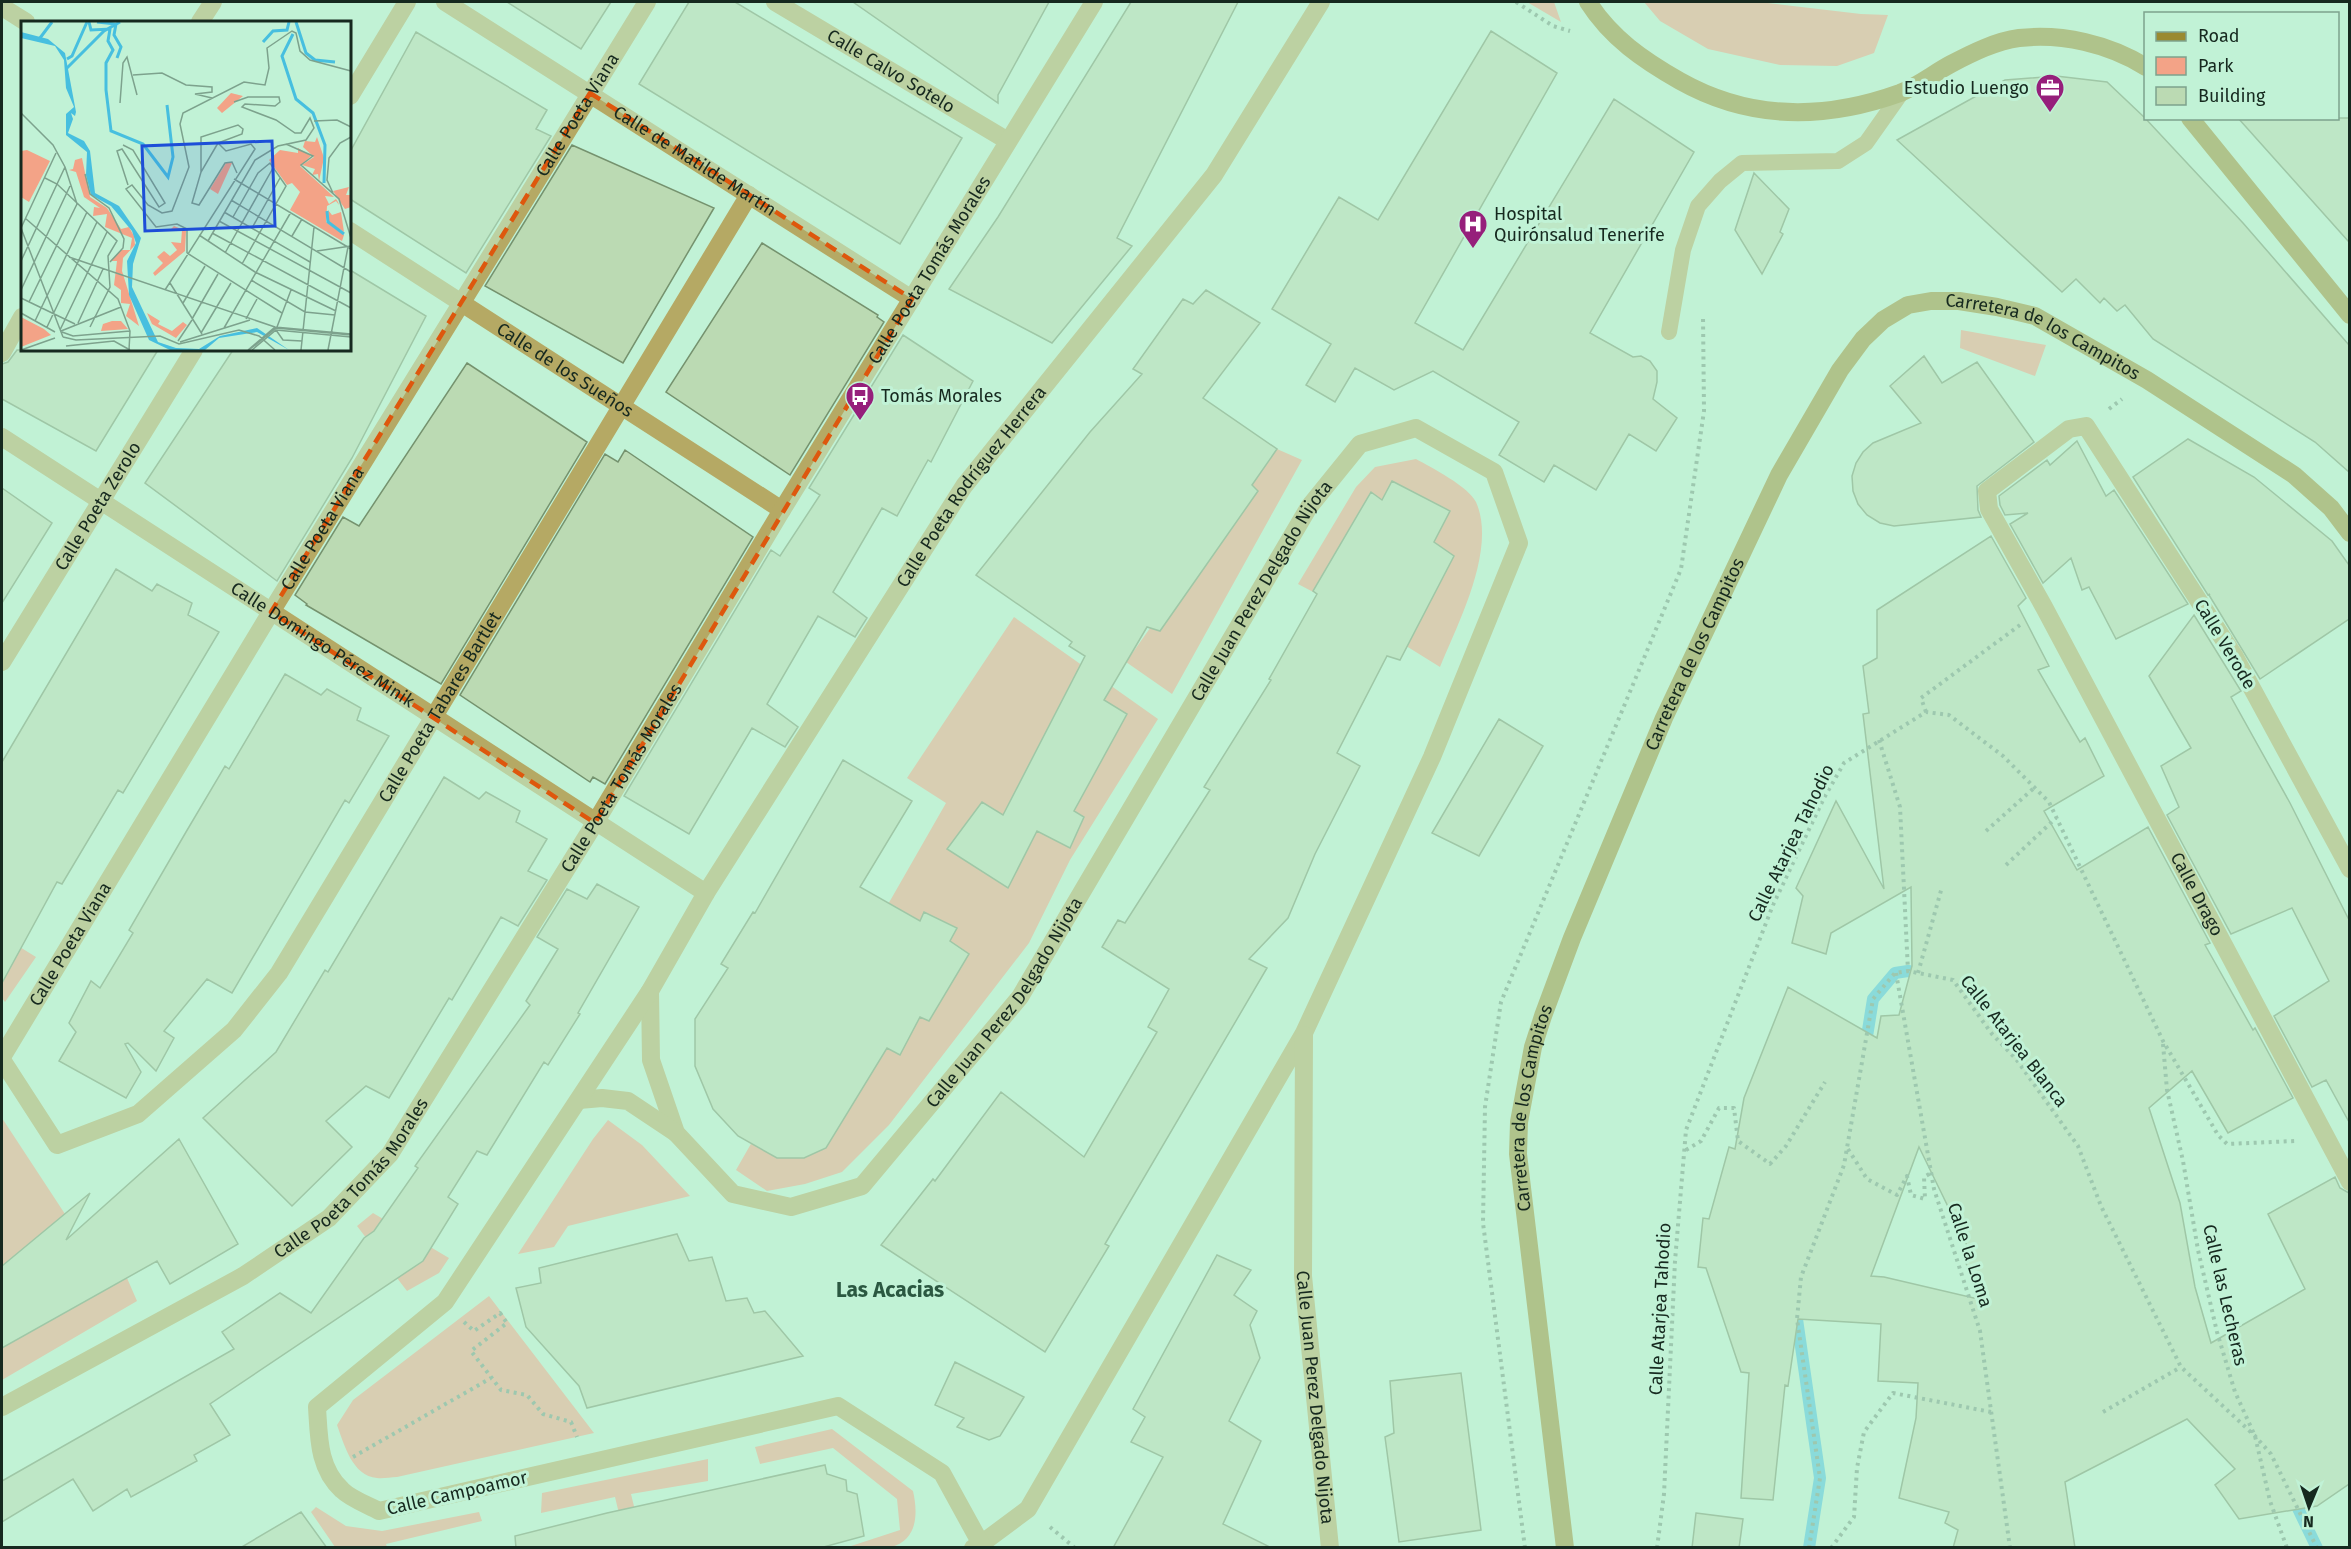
<svg xmlns="http://www.w3.org/2000/svg" width="2351" height="1549" font-family="'Fira Sans',sans-serif">
<style>
.green{fill:#f3a387}
.lines{fill:none;stroke-linecap:round;stroke-linejoin:round}
.stream{stroke:#47bfdf;stroke-width:12}
.building{fill:#bbdab3;stroke:#75926e;stroke-width:1.5;fill-rule:evenodd}
.path{stroke:#729581;stroke-width:4;stroke-dasharray:3 4.5;stroke-linecap:butt}
.lane{stroke:#b5a964;stroke-width:16}
.street{stroke:#b5a964;stroke-width:18}
.secondary{stroke:#9a8a31;stroke-width:18}
.marked{fill:none;stroke:#de570d;stroke-width:4.5;stroke-dasharray:12 8;stroke-linejoin:round}
.labels{text-anchor:middle;stroke-width:6;stroke-linejoin:round;paint-order:stroke}
.street-label{font-size:18px;fill:#16291f;stroke:#c1f2d6}
.poi-label{font-size:18px;fill:#16291f;stroke:#c1f2d6;text-anchor:start}
.quarter-label{font-size:21px;font-weight:bold;fill:#2b5841;stroke:#c1f2d6}
.inset-river{fill:none;stroke:#47bfdf;stroke-width:3}
.inset-road{fill:none;stroke:#7da28d;stroke-width:1.5}
.view{fill:#1d4ed8;fill-opacity:0.15;stroke:#1d4ed8;stroke-width:3}
.inset-edge{fill:none;stroke:#16291f;stroke-width:3}
</style>
<rect width="100%" height="100%" fill="#c1f2d6"/>
<path class="green" d="M1527,2H1554L1561,22Z
M1644,2H1760L1861,14L1888,15L1874,53L1837,66L1780,65L1708,49L1660,21Z
M1961,330L2046,345L2035,376L1960,348Z
M1277,449L1302,460L1172,694L1126,662Z
M1416,459C1431,467 1469,487 1476,502C1497,549 1458,623 1440,667L1353,613L1298,584L1356,487L1375,467Z
M1014,617L1158,719L1070,860L1029,943L889,1125L842,1172L805,1184L767,1191L736,1170L946,803L907,778Z
M2,936L36,957L5,1002L2,998Z
M2,1118L65,1214L2,1266Z
M608,1120L642,1145L690,1196L568,1226L554,1247L518,1254L593,1139Z
M373,1213L449,1258L439,1273L407,1291L357,1226Z
M127,1278L137,1301L2,1380V1348Z
M489,1296L594,1433L397,1477C390,1477 383,1479 377,1478C352,1476 344,1444 337,1425L353,1400Z
M832,1429L913,1491C918,1513 918,1540 891,1547C879,1549 861,1548 848,1547L900,1530L897,1499L833,1448L760,1464L755,1447Z
M708,1459V1481L631,1494L644,1547H627L615,1497L541,1513L542,1493Z
M316,1507L346,1526L382,1531L479,1512L482,1521L386,1544L387,1547H335L311,1512Z"/>
<g class="lines">
<path class="stream" d="M1865,1049L1873,999L1895,973L1908,971L1925,974
M1798,1308L1797,1319L1820,1478L1809,1548
M2292,1496L2317,1548"/>
</g>
<path class="building" d="M507,2H611L581,49Z
M689,2H735L962,138L900,244L639,84Z
M853,2H1049L998,95V103Z
M1131,2H1238L1117,238L1132,246L1052,343L949,289L998,217Z
M1491,31L1557,73L1415,323L1463,350L1614,99L1694,152L1590,333L1633,357L1641,356L1650,361L1657,371V382L1653,399L1677,418L1656,451L1629,434L1596,490L1554,465L1544,482L1499,455L1519,422L1433,371L1394,390L1355,368L1335,402L1306,385L1331,344L1272,309L1339,197L1378,220Z
M416,32L547,110L536,129L551,136L466,273L350,199V152Z
M2056,76L2107,82L2145,118L2243,223L2349,345V472L2315,442L2153,339L2125,305L2117,311L2104,298L2100,303L2076,279L2062,292L1897,140L2005,80Z
M2238,118H2349V242Z
M572,145L714,208L623,363L485,286Z
M1754,173L1789,209L1780,232L1783,234L1762,274L1735,230Z
M762,243L878,315L877,317L884,322L790,475L666,392Z
M350,270L426,316L352,458L277,581L145,483L233,350H350Z
M1206,290L1260,323L1203,398L1277,449L1252,485L1258,491L1160,631L1147,627L1104,700L1127,714L1074,811L1084,817L1070,848L1037,831L1008,888L947,849L982,802L1003,815L1085,656L1069,646L1072,642L976,575L1090,432L1142,374L1133,369L1183,299L1193,304Z
M903,335L973,381L931,462L928,460L897,516L882,508L833,592L867,618L855,637L818,616L767,704L798,727L785,747L752,728L689,834L624,796L771,550L780,556L820,495L809,488Z
M17,350H158L96,451L2,399V364L8,362Z
M1924,356L1942,383L1977,362L2034,442L1977,486L1978,510L1981,517L1894,526L1880,523L1867,515L1858,504L1853,491L1852,476L1856,463L1863,452L1873,443L1921,423L1890,386Z
M467,363L587,442L441,684L306,605L307,604L295,595L343,517L359,526Z
M2188,439L2254,477L2332,541L2349,565V619L2260,679L2209,595L2210,594L2208,595L2133,477Z
M2077,441L2106,496L2114,490L2188,604L2116,639L2089,587L2082,590L2071,558L2043,583L2010,524L2028,513L2005,515L2000,505L1999,496L2047,460L2050,465Z
M625,450L753,537L605,784L593,777L590,782L460,695L605,454L618,462Z
M1392,481L1450,511L1434,542L1454,556L1400,660L1387,656L1337,753L1360,766L1315,854L1288,918L1249,959L1267,968L1105,1244L1109,1246L1045,1352L881,1245L933,1179L935,1181L1001,1092L1084,1157L1157,1032L1148,1027L1169,989L1102,947L1118,920L1125,923L1210,790L1204,787L1271,680L1269,679L1317,594L1313,591L1371,492L1382,500Z
M2,488L52,523L2,603Z
M1991,536L2026,598L2018,606L2049,666L2038,670L2080,742L2085,738L2104,776L2044,811L2077,870L2148,827L2210,943L2205,945L2253,1030L2255,1028L2293,1098L2228,1133L2192,1071L2149,1108L2180,1203L2195,1287L2211,1343L2305,1289L2268,1214L2335,1177L2340,1188L2349,1193V1484L2317,1506L2239,1519L2215,1485L2235,1469L2187,1419L2065,1482L2075,1548H1953L1958,1530L1945,1523L1949,1512L1899,1498L1916,1418L1918,1383L1878,1381L1881,1324L1798,1319L1788,1386L1785,1385L1773,1500L1741,1498L1749,1373L1741,1372L1706,1268L1698,1267L1703,1218L1709,1219L1729,1147L1735,1149L1744,1098L1788,987L1877,1038L1881,1016L1899,1015L1912,966L1911,887L1831,933L1826,954L1792,943L1803,896L1796,888L1836,801L1884,889L1863,714L1869,713L1863,666L1877,658V610ZM1919,1147L1972,1256L1965,1260L1978,1299L1884,1277L1871,1276Z
M116,569L152,591L157,584L192,603L188,615L219,632L123,793L118,790L62,884L57,882L2,983V762Z
M2194,615L2241,691L2231,697L2290,803L2349,920V1122L2326,1080L2312,1087L2274,1016L2329,981L2292,908L2231,934L2167,815L2179,807L2161,766L2191,748L2149,676Z
M285,674L321,695L327,689L361,708L357,720L389,736L349,803L345,800L232,993L207,979L164,1031L174,1038L156,1071L128,1043L125,1044L141,1072L126,1098L59,1061L76,1032L69,1023L91,981L100,988L133,933L129,930L186,832L225,766L229,769Z
M1499,719L1543,746L1479,856L1432,833Z
M843,760L912,801L860,887L920,921L924,912L957,928L950,941L969,954L929,1021L920,1017L900,1055L887,1048L826,1148L804,1158H777L738,1136L713,1109L695,1066V1019L728,968L721,964L753,912L755,913Z
M444,777L479,799L486,792L520,811L516,822L547,839L528,871L547,880L518,926L501,917L452,1000L449,998L389,1098L366,1086L326,1121L352,1147L292,1206L203,1118L276,1052L325,970L328,972Z
M597,884L639,907L578,1013L580,1014L548,1065L544,1062L487,1155L477,1151L448,1197L458,1204L423,1261L210,1404L230,1435L194,1455L197,1461L131,1497L127,1489L93,1511L73,1479L2,1522V1481L234,1349L222,1332L280,1293L311,1313L364,1238L374,1231L418,1168L415,1166L530,1005L526,1001L558,949L537,937L567,889L587,899Z
M179,1139L238,1244L170,1284L157,1261L2,1348V1266L90,1193L66,1240Z
M677,1234L689,1261L712,1257L726,1301L747,1298L754,1313L765,1311L803,1356L587,1408L579,1386L526,1327L516,1288L541,1283L539,1268Z
M1217,1255L1251,1270L1234,1295L1257,1311L1250,1325L1260,1358L1229,1421L1261,1441L1223,1524L1272,1548H1113L1163,1457L1131,1442L1145,1417L1133,1409Z
M955,1362L1024,1397L1000,1436L989,1440L957,1427L964,1418L935,1405Z
M1461,1373L1481,1530L1399,1542L1385,1437L1394,1433L1390,1381Z
M825,1465L827,1474L846,1480L847,1491L857,1494L864,1536L820,1548H516L515,1536L607,1513Z
M301,1512L327,1548H240Z
M1696,1513L1743,1519L1739,1548H1692Z"/>
<g class="lines">
<path class="path" d="M1516,2L1553,26L1570,31
M2109,409L2122,399
M1926,712L1921,698L2020,625
M1879,740L1900,807L1908,971
M1986,831L2035,787
M2006,865L2056,818
M1896,973L1934,1189L1980,1331L2010,1548
M1918,973L1942,887
M2163,1044L2167,1090L2183,1161L2198,1250L2217,1332L2235,1392L2255,1436L2270,1501L2287,1548
M1848,1149L1867,1179L1897,1195L1907,1176L1911,1195L1925,1199L1924,1177L1931,1173
M1686,1150L1701,1141L1719,1108H1734L1738,1141L1770,1164L1786,1146L1825,1082
M464,1322L474,1331L500,1313L507,1323L471,1351L501,1390L527,1395L543,1414L571,1422L577,1437
M2103,1412L2181,1367
M353,1457L491,1378
M1050,1527L1075,1548
M1525,1548L1483,1223L1485,1107L1501,1002L1681,569L1704,411L1703,316
M1657,1548L1664,1494L1675,1261L1686,1130L1773,905L1824,798L1844,763L1926,712L1949,715L2003,756L2049,802L2163,1041L2218,1135L2227,1144L2295,1141
M1809,1548L1820,1478L1797,1319L1801,1277L1844,1165L1873,999L1895,973L1908,971L1953,980L1992,1034L2016,1059L2078,1146L2101,1206L2181,1367L2255,1436L2271,1454L2317,1548
M1831,1548L1854,1517L1857,1468L1864,1432L1893,1393L1991,1412"/>
<path class="lane" d="M1669,332L1683,250L1698,206L1720,181L1742,163L1838,161L1866,143L1902,92"/>
<g class="street">
<path id="s1" d="M445,2L912,299"/>
<path id="s2" d="M775,2L1008,141"/>
<path d="M2,7L26,22"/>
<path d="M200,22L213,2"/>
<path d="M350,96L407,2"/>
<path id="s3" d="M350,231L782,510"/>
<path d="M2,353L22,317"/>
<path id="s4" d="M2,437L706,893"/>
<path id="s5" d="M2,662L194,350"/>
<path id="s6" d="M2350,869L2235,657L2086,426L2069,429L1987,491L1989,509L2044,607L2350,1182"/>
<path id="s7" d="M650,991L651,1060L676,1133L733,1194L791,1207L862,1186L1020,997L1309,507L1360,444L1416,428L1494,472L1519,543L1432,757L1304,1033L1028,1509L981,1544L973,1548"/>
<path id="s8" d="M1304,1035L1303,1276L1330,1548"/>
<path id="s9" d="M2,1057L271,612L647,2"/>
<path id="s10" d="M2,1060L57,1145L138,1114L234,1030L279,973L749,195"/>
<path d="M579,1100L602,1098L628,1101L676,1133"/>
<path id="s11" d="M2,1407L243,1276L329,1218L390,1154L595,823L782,510L1094,2"/>
<path id="s12" d="M981,1544L942,1473L838,1406L379,1511C368,1505 351,1499 342,1490C318,1468 319,1437 317,1407L445,1302L650,991L706,893L964,486L1214,175L1321,2"/>
</g>
<g class="secondary">
<path d="M1588,2C1611,38 1643,60 1680,81C1751,121 1825,120 1900,93C1918,86 1934,73 1951,64C1972,53 1996,41 2019,38C2062,33 2109,44 2146,67"/>
<path d="M2190,118L2350,315"/>
<path id="s13" d="M1565,1548L1518,1154L1519,1122L1533,1047L1543,1016L1572,938L1664,718L1779,475L1840,370L1863,339L1883,320L1908,305L1931,301H1959L1997,307L2035,316L2147,380L2294,475L2331,508L2350,533"/>
</g>
</g>
<path d="M0 0H2351V1549H0ZM590,93L912,299L595,823L271,612Z" fill="#c1f2d6" fill-opacity=".55" fill-rule="evenodd"/>
<path class="marked" d="M590,93L912,299L595,823L271,612Z"/>
<defs>
<g id="office-pin" transform="scale(1.5)"><path d="M0 17L-7.5 6A9.5 9.5 0 1 1 7.5 6Z" fill="#961f7b" stroke="#c1f2d6"/><path d="M-6-3h4V-5.5h4V-3h4V5H-6ZM-1-4.5V-3h2v-1.5ZM-6 0V1H6V0Z" fill="#fff"/></g>
<g id="hospital-pin" transform="scale(1.5)"><path d="M0 17L-7.5 6A9.5 9.5 0 1 1 7.5 6Z" fill="#961f7b" stroke="#c1f2d6"/><path d="M-5-5h3v3.5h4V-5h3V5h-3V1.5h-4V5h-3Z" fill="#fff"/></g>
<g id="bus-pin" transform="scale(1.5)"><path d="M0 17L-7.5 6A9.5 9.5 0 1 1 7.5 6Z" fill="#961f7b" stroke="#c1f2d6"/><path d="M-5-6H5V4H4V6H2V4H-2V6H-4V4H-5ZM-3.5-4V0h7V-4ZM-3.5 1.2v1.5H-2V1.2ZM2 1.2v1.5H3.5V1.2Z" fill="#fff"/></g>
</defs>
<g fill-rule="evenodd">
<use href="#office-pin" x="2050" y="88"/>
<use href="#hospital-pin" x="1473" y="224"/>
<use href="#bus-pin" x="860" y="396"/>
</g>
<g class="labels">
<g class="street-label">
<text dy="6" stroke="none"><textPath href="#s2" startOffset="135">Calle Calvo Sotelo</textPath></text>
<text dy="6" stroke="none"><textPath href="#s9" startOffset="1104">Calle Poeta Viana</textPath></text>
<text dy="6" stroke="none"><textPath href="#s1" startOffset="296">Calle de Matilde Martín</textPath></text>
<text dy="6" stroke="none"><textPath href="#s11" startOffset="1502">Calle Poeta Tomás Morales</textPath></text>
<text dy="6" stroke="none"><textPath href="#s13" startOffset="1488">Carretera de los Campitos</textPath></text>
<text dy="6" stroke="none"><textPath href="#s3" startOffset="256">Calle de los Sueños</textPath></text>
<text dy="6" stroke="none"><textPath href="#s12" startOffset="1944">Calle Poeta Rodríguez Herrera</textPath></text>
<text dy="6" stroke="none"><textPath href="#s5" startOffset="183">Calle Poeta Zerolo</textPath></text>
<text dy="6" stroke="none"><textPath href="#s9" startOffset="618">Calle Poeta Viana</textPath></text>
<text dy="6" stroke="none"><textPath href="#s7" startOffset="1082">Calle Juan Perez Delgado Nijota</textPath></text>
<text transform="translate(2225 644) rotate(59)" y="6">Calle Verode</text>
<text dy="6" stroke="none"><textPath href="#s4" startOffset="382">Calle Domingo Pérez Minik</textPath></text>
<text dy="6" stroke="none"><textPath href="#s13" startOffset="930">Carretera de los Campitos</textPath></text>
<text dy="6" stroke="none"><textPath href="#s10" startOffset="699">Calle Poeta Tabares Bartlet</textPath></text>
<text dy="6" stroke="none"><textPath href="#s11" startOffset="908">Calle Poeta Tomás Morales</textPath></text>
<text transform="translate(1791 843) rotate(-64)" y="6">Calle Atarjea Tahodio</text>
<text dy="6" stroke="none"><textPath href="#s6" startOffset="1092">Calle Drago</textPath></text>
<text dy="6" stroke="none"><textPath href="#s9" startOffset="132">Calle Poeta Viana</textPath></text>
<text dy="6" stroke="none"><textPath href="#s7" startOffset="596">Calle Juan Perez Delgado Nijota</textPath></text>
<text transform="translate(2014 1041) rotate(52)" y="6">Calle Atarjea Blanca</text>
<text dy="6" stroke="none"><textPath href="#s13" startOffset="444">Carretera de los Campitos</textPath></text>
<text dy="6" stroke="none"><textPath href="#s11" startOffset="422">Calle Poeta Tomás Morales</textPath></text>
<text transform="translate(1970 1255) rotate(72)" y="6">Calle la Loma</text>
<text transform="translate(2225 1295) rotate(77)" y="6">Calle las Lecheras</text>
<text transform="translate(1660 1309) rotate(-87)" y="6">Calle Atarjea Tahodio</text>
<text dy="6" stroke="none"><textPath href="#s8" startOffset="363">Calle Juan Perez Delgado Nijota</textPath></text>
<text transform="translate(457 1493) rotate(-13)" y="6">Calle Campoamor</text>
</g>
<g class="poi-label">
<text x="2029" y="94" text-anchor="end">Estudio Luengo</text>
<text x="1494" y="220">Hospital<tspan x="1494" dy="21">Quirónsalud Tenerife</tspan></text>
<text x="881" y="402">Tomás Morales</text>
</g>
<g class="quarter-label">
<text x="890" y="1297">Las Acacias</text>
</g>
</g>
<g transform="translate(21 21)">
<rect width="330" height="330" fill="#c1f2d6"/>
<path d="M210,72L222,75L201,92L196,87ZM296,116L303,137L298,160L297,153L291,154L294,148L281,144L293,136L282,126L284,120L294,121ZM277,127L290,135L279,145L313,176L304,175L308,183L315,178L317,181L318,184L315,180L306,185L305,201L323,214L321,220L269,189L279,171L271,162L266,164L248,139L259,129L277,132ZM6,129L29,140L8,181L0,176V130ZM61,137L69,176L86,187L100,208L108,206L113,215L114,224L102,237L101,250L118,305L105,295L109,283L100,282V269L93,264L96,240H89L100,229H109L111,217L84,206L86,193L72,195L73,186L79,187L63,176L55,151L48,149L52,148L54,139ZM205,142H211L197,173L189,168ZM328,166L325,174H330V186L324,188L312,170ZM307,189L311,194L320,191L323,211L308,201ZM153,205L165,210L164,230L134,255L132,252L142,242L136,236L143,230L149,235L156,229L150,221L160,222L161,209L150,208ZM126,292L139,300L137,303L151,310L162,301L166,304L155,317L131,303ZM0,296L23,308L30,314L0,326ZM91,300H100L107,308L80,310L82,303Z" fill="#f3a387"/>
<path d="M0,11L27,18L44,32L55,91L54,95L50,92L52,98L47,112L63,120L69,130L74,172L98,185L120,217L112,243L111,266L137,321L155,327L178,328L199,315L236,307L268,329L236,311L198,317L184,329H149L128,319L108,274L106,240L115,222L111,210L90,185L70,174L65,154L66,131L45,114V93L53,86L45,67L43,39L34,25L0,17Z" fill="#47bfdf"/>
<path class="inset-river" d="M68,1L70,9L89,8L87,20L92,29L85,42V69L90,110L122,123L147,156L152,136L146,84M76,1L95,3L93,14L100,26L96,37M275,1L285,32L294,39L314,41M272,13L261,35L275,78L292,92L304,124L303,162M19,17L31,1M242,21L252,10L266,9L268,1M46,38L51,35L66,1M45,48L83,10L99,1M306,190L307,201L323,213"/>
<path class="inset-road" d="M112,54L141,52L165,64L191,66V71L174,73L191,77M99,82L102,42L106,36L116,74M0,92L32,124L44,146L56,183L8,281M293,100L316,99L330,106M197,122L180,151L171,182L178,184L204,142L211,141L216,152M265,123L292,135L280,144L318,178L330,217M102,124L112,129L144,182L138,186L101,128L96,130L107,164M180,151V116L217,104L222,108L221,113L197,122M64,153L69,173L88,187L103,218L102,227L89,241M24,157L36,163L96,220L87,235L89,266L69,306M213,158L330,228M312,172L306,159L308,137L319,122L330,116M210,179L330,251M203,191L289,241M212,196L237,152L249,142L265,165L221,243M4,197L97,278L109,310L108,329M198,200L330,272M0,207L42,316M0,207L35,132M231,207L259,157M191,212L330,287M178,214L234,251L315,290M271,215L281,198M187,220L234,139L257,125L285,119L293,107L289,97L280,112H274L255,99L221,86L224,83L254,85L259,81L258,76H227L213,81M296,230L330,225M166,232L261,292M166,232V208L156,203L135,206L105,168L111,164L127,184L141,192L151,190L168,146L159,103L162,92L223,61L244,64L248,47L246,27L271,10L275,12L279,30L289,39L330,50M204,232L252,147M48,236L254,306M0,240L44,146M230,259L284,291L314,294M149,262L181,313M0,269L49,165M144,269L234,128L230,123L205,130L197,122M0,277L54,303M162,282L184,245M0,292L34,311M171,298L197,253M225,298L236,278M14,300L66,191M57,302L82,248M26,306L76,201M256,306L270,269M203,307L270,191M39,309L86,211M255,309L262,319L281,320M40,310L100,286M41,311L52,315L109,310M180,312L210,262M42,316L55,319L139,315L158,323L218,309L238,315L254,329M157,320L171,299M159,321L229,299M45,325L93,320L109,329M0,329L34,317M227,329L254,306L330,313M228,329L255,307L330,314M231,329L255,309L330,316M280,329L293,206M307,329L327,226"/>
<path class="view" d="M251,120L254,205L124,210L121,125Z"/>
<rect width="330" height="330" class="inset-edge"/>
</g>
<rect width="2351" height="1549" fill="none" stroke="#16291f" stroke-width="6"/>
<rect x="2144" y="12" width="195" height="108" fill="#c1f2d6" stroke="#7da28d" stroke-width="1.5"/>
<rect x="2156" y="32" width="30" height="9" fill="#9a8a31" stroke="#7da28d" stroke-width="1.5"/>
<text x="2198" y="42" font-size="18" fill="#16291f">Road</text>
<rect x="2156" y="57" width="30" height="18" fill="#f3a387" stroke="#7da28d" stroke-width="1.5"/>
<text x="2198" y="72" font-size="18" fill="#16291f">Park</text>
<rect x="2156" y="87" width="30" height="18" fill="#bbdab3" stroke="#7da28d" stroke-width="1.5"/>
<text x="2198" y="102" font-size="18" fill="#16291f">Building</text>
<g transform="translate(2309 1507) rotate(182)" stroke="#c1f2d6" stroke-width="4.5" paint-order="stroke">
<path d="M0-4.5L10 22L0 15L-10 22Z" fill="#16291f"/>
<text y="-9" font-size="16" font-weight="bold" text-anchor="middle" fill="#16291f">N</text>
</g>
</svg>
